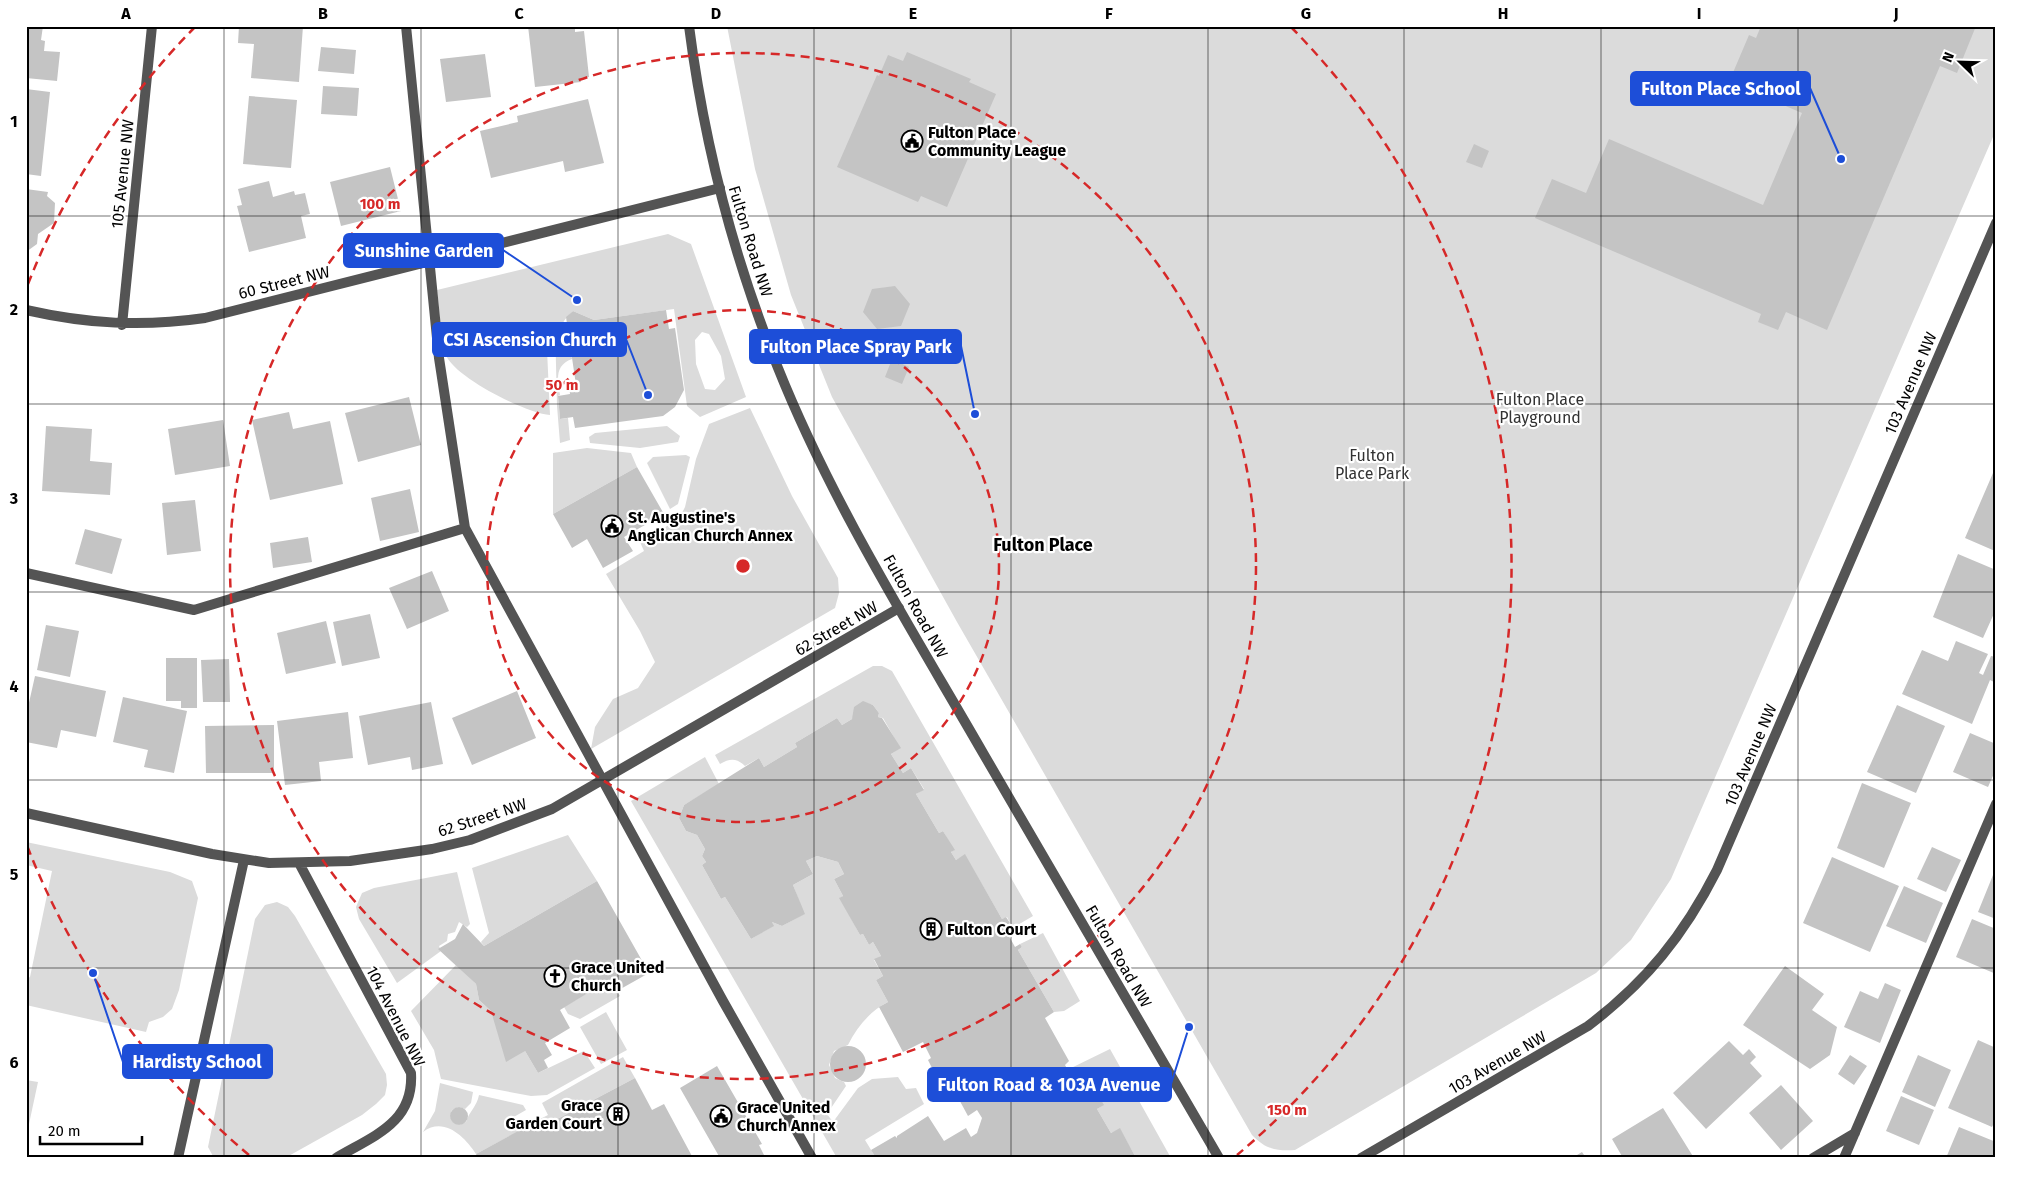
<svg xmlns="http://www.w3.org/2000/svg" width="2022" height="1184" font-family="'Fira Sans',sans-serif">
<style>
.green{fill:#dbdbdb;fill-rule:evenodd}
.building{fill:#c4c4c4}
.lines{fill:none;stroke-linecap:round;stroke-linejoin:round}
.service{stroke:#545454;stroke-width:10}
.minor{stroke:#545454;stroke-width:10}
.tertiary{stroke:#545454;stroke-width:10}
.grid{fill:none;stroke:#000;stroke-width:1;stroke-opacity:0.55}
.ring{fill:none;stroke:#d62828;stroke-width:2.5;stroke-dasharray:9 6}
.labels{text-anchor:middle;stroke-width:4.5;stroke-linejoin:round;paint-order:stroke}
.poi-label{font-size:16px;font-weight:bold;fill:#000;stroke:#fff;text-anchor:start}
.street-label{font-size:16px;fill:#000;stroke:#fff}
.park-label{font-size:16px;fill:#323232;stroke:#fff}
.neighbourhood-label{font-size:18px;font-weight:bold;fill:#000;stroke:#fff}
.centre{fill:#d62828;stroke:#fff;stroke-width:2.5}
.ring-label{font-size:15px;text-anchor:middle;font-weight:bold;fill:#d62828;stroke:#fff;stroke-width:4.5;stroke-linejoin:round;paint-order:stroke}
.leader{fill:none;stroke:#1d4ed8;stroke-width:2}
.callout-dot{fill:#1d4ed8;stroke:#fff;stroke-width:2}
.callout{fill:#1d4ed8;stroke:#1d4ed8;stroke-width:2}
.callout-label{font-size:18px;text-anchor:middle;font-weight:bold;fill:#fff}
.neatline{fill:none;stroke:#000;stroke-width:2}
.grid-label{font-size:16px;text-anchor:middle;font-weight:bold;fill:#000}
</style>
<rect width="100%" height="100%" fill="#fff"/>
<path class="green" d="M727,26H1996V130L1671,879L1631,940L1596,973L1295,1150C1276,1151 1265,1149 1252,1135L957,622L832,397L791,295L755,169Z
M668,234L691,244L746,397L700,417L687,406L674,309L594,320L573,311C559,324 555,334 564,352H571L572,359C555,365 557,379 560,395L558,396L560,419L568,418L570,440L560,443L557,406L555,324L546,328L550,415C527,414 454,377 446,355C440,337 440,309 437,290ZM702,332L709,334L721,356L725,379L715,390L705,389L696,364L695,340Z
M750,408L792,496L838,578L839,593L835,608L591,749L595,727L613,699L638,688L655,662L640,631L606,574L644,551L640,542L679,519L685,507L696,459L709,424Z
M667,426L680,436L678,442L640,448L590,443L589,437L595,433Z
M587,448L631,453L637,467L553,514V453Z
M686,455L690,457L678,504L670,509L647,463L653,457Z
M873,666H882L892,671L1033,916L1006,932L1004,927L1010,923L1007,917L1002,919L965,855L956,860L951,852L954,850L943,831L939,833L916,794L924,789L911,768L903,773L891,754L900,748L883,718L878,717L879,713L873,705L863,702L852,719L842,725L837,718L795,743L797,747L764,767L759,758L745,766C737,758 730,758 720,764L715,755Z
M705,757L719,784L684,805L679,818L686,831L697,835L705,849L702,856L706,862L702,865L721,899L725,897L751,939L773,926L772,922L782,926L804,914L793,885L813,874L806,861L817,856L838,862L844,874L834,879L843,896L840,898L860,935L863,934L869,945L873,942L881,956L874,960L883,976L876,980L888,1002C870,1011 857,1027 848,1045L834,1051L829,1065L835,1078L844,1082L846,1086L827,1114L833,1122L858,1088L872,1079L898,1077L906,1089L916,1088L924,1104L865,1140L876,1158H837L631,801Z
M568,835L597,881L484,946L481,942L489,933L472,868Z
M26,842L170,872L192,881L198,898L179,990L172,1009L163,1017L149,1022L146,1032L26,1005V979L30,977L52,871L26,865Z
M457,872L470,924L467,927L459,922L455,932L448,934L447,941L439,946L441,951L397,983L359,919L356,907L362,893L374,888Z
M277,902L288,907L295,916L386,1074L387,1085L385,1095L376,1104L362,1115L285,1158H214L208,1147L255,919L265,905Z
M1043,933L1080,1001L1064,1011L1054,1012L1018,950L1022,947L1020,944Z
M456,965L476,984L479,1000L491,1011L525,1051L538,1073L584,1051L595,1068L547,1095L531,1096L441,1079L434,1050L411,1011Z
M611,979L620,996L580,1019L568,1014L564,1007Z
M606,1012L627,1050L601,1064L580,1027Z
M1110,1049L1171,1158H1136L1120,1129L1111,1133L1097,1109L1103,1105L1091,1083L1079,1090L1067,1070Z
M623,1057L635,1078L546,1125L542,1118L548,1115L542,1103Z
M26,1080L38,1082L26,1138Z
M440,1083L473,1092L471,1103L465,1109L459,1107L452,1110L450,1116L453,1122L459,1125L466,1122C469,1112 477,1106 479,1095L523,1105L526,1110L512,1118L519,1131L476,1154C465,1137 444,1116 423,1132L435,1111Z"/>
<path class="building" d="M26,26H43L41,40L45,41L44,51L60,52L57,81L26,78Z
M239,26H303L299,82L251,78L254,44L238,43Z
M528,26H575V32L584,31L589,77L580,78L581,82L535,87Z
M1761,26H1976L1957,73L1940,66L1827,330L1786,312L1778,330L1758,322L1761,314L1535,218L1552,179L1586,193L1609,139L1763,205L1802,113L1729,82L1749,35L1756,38Z
M321,47L356,50L354,74L318,71Z
M907,52L971,79L969,82L996,94L947,207L921,196L918,202L837,167L877,75L879,76L888,55L903,61Z
M485,54L491,97L446,102L440,59Z
M323,86L359,88L357,116L321,114Z
M26,89L50,92L41,176L26,174Z
M249,96L297,100L291,168L243,164Z
M588,99L604,163L565,172L563,161L491,178L480,131L518,122L517,116Z
M1474,144L1489,151L1482,168L1466,162Z
M390,167L401,211L341,226L330,182Z
M269,181L273,197L294,191L295,195L305,193L310,214L301,216L306,238L249,252L237,206L242,205L238,189Z
M26,189L48,192L47,196L55,203L54,223L38,234L37,244L26,252Z
M895,286L910,304L901,326L877,329L863,312L872,289Z
M666,310L669,329L675,328L684,390L675,407L663,416L575,428L573,417L560,419L558,396L570,394L569,386L576,385L566,317L573,311L594,320Z
M892,359L909,367L902,384L885,377Z
M409,397L421,445L358,462L345,413Z
M289,412L293,429L330,421L343,484L270,500L252,420Z
M223,420L230,466L175,475L168,429Z
M46,426L92,429L90,461L112,463L110,495L42,491Z
M637,467L664,514L624,537L633,551L603,568L587,539L572,548L553,514Z
M1993,473L1996,474L1995,551L1965,538Z
M410,489L419,532L380,541L371,498Z
M195,500L201,551L167,555L162,503Z
M85,529L122,539L112,574L75,564Z
M308,537L312,562L273,568L270,543Z
M1958,554L1996,570V609L1983,638L1933,617Z
M432,571L449,611L407,629L389,588Z
M370,614L380,658L342,666L333,622Z
M326,621L336,663L286,674L277,633Z
M46,625L79,631L70,677L37,670Z
M1956,641L1988,654L1979,673L1983,675L1991,656L1996,657V683L1990,680L1972,724L1902,694L1922,650L1948,661Z
M166,658H197V708H181V701H166Z
M229,659L230,702H203L201,660Z
M35,676L106,691L96,737L61,730L57,748L26,742V716Z
M517,691L536,738L472,765L452,718Z
M123,697L187,711L174,773L144,767L148,750L113,742Z
M863,701L873,705L879,713L878,717L882,718L901,748L891,754L903,773L911,768L924,790L916,794L939,833L943,831L955,850L951,852L956,860L965,854L1002,919L1006,917L1010,923L1004,927L1015,947L1020,944L1022,947L1018,950L1054,1012L1045,1018L1069,1061L1065,1065L1079,1090L1091,1083L1104,1105L1097,1109L1111,1133L1120,1128L1136,1158H876L871,1150L895,1136L897,1138V1136L928,1116L944,1141L966,1128L971,1137L977,1133L982,1118L977,1110L968,1116L955,1092L950,1095L940,1076L937,1078L928,1060L931,1058L923,1042L903,1052L879,1007L888,1002L876,980L883,976L874,959L881,956L873,942L869,945L863,934L860,935L839,898L843,896L834,879L844,874L838,862L817,856L806,861L813,874L793,885L805,914L782,926L772,922L774,926L751,939L725,897L721,899L702,865L706,862L702,856L705,849L697,835L686,831L679,818L684,805L759,758L764,767L797,747L795,743L837,718L842,725L852,719L854,707Z
M431,702L443,764L412,770L410,757L368,765L359,716Z
M1897,705L1945,726L1916,793L1867,772Z
M348,712L353,758L319,762L321,781L285,785L277,721Z
M274,725V773H206L205,726Z
M1970,733L1996,744V769L1988,787L1953,772Z
M1862,783L1911,803L1884,868L1837,848Z
M1932,847L1961,860L1946,892L1917,879Z
M1832,857L1899,886L1870,952L1803,923Z
M1993,875L1996,876V919L1978,912Z
M597,881L649,973L617,991L611,979L560,1010L570,1028L545,1043L552,1055L544,1060L548,1068L538,1073L525,1051L506,1062L491,1011L479,1000L476,984L438,949L455,939L463,924L484,946Z
M1904,886L1943,903L1926,943L1886,926Z
M1972,919L1996,929V974L1956,957Z
M1785,966L1824,994L1812,1010L1837,1027L1830,1055L1810,1069L1743,1025Z
M1885,983L1901,990L1880,1043L1844,1027L1860,991L1878,999Z
M1978,1040L1996,1048V1119L1992,1127L1948,1108Z
M1729,1041L1743,1055L1749,1049L1756,1057L1750,1063L1762,1076L1706,1129L1673,1093Z
M830 1064a18 18 0 1 1 36 0a18 18 0 1 1-36 0Z
M1850,1055L1867,1066L1854,1085L1838,1074Z
M1918,1055L1951,1070L1935,1107L1902,1092Z
M717,1066L762,1144L759,1145L765,1157L763,1158H720L680,1088Z
M635,1078L652,1110L664,1104L693,1158H478L476,1154L542,1118L546,1125Z
M1781,1085L1813,1121L1781,1150L1749,1113Z
M1901,1096L1934,1110L1919,1145L1886,1131Z
M450 1116a9 9 0 1 1 18 0a9 9 0 1 1-18 0Z
M1663,1108L1694,1158H1623L1612,1139Z
M1959,1127L1996,1142L1994,1158H1946Z
M1582,1152L1586,1158H1572Z"/>
<g class="lines">
<path class="service" d="M465,528L723,1001L812,1158
M26,573L194,610L465,528L439,358L406,26
M1813,1158L1855,1133
M1844,1158L1996,804"/>
<path class="minor" d="M26,310C88,324 142,327 205,318L720,188
M122,325L152,26
M26,813L212,854L269,863L350,861L432,849L470,840L552,809L899,608
M299,863L411,1073C414,1123 373,1136 336,1158
M178,1158L244,860"/>
<path class="tertiary" d="M689,26C704,143 734,259 778,368C832,503 911,628 983,753C1062,888 1140,1023 1219,1158
M1361,1158L1588,1026C1646,982 1684,935 1717,870L1996,223"/>
</g>
<path class="grid" d="M224,26V1158M421,26V1158M618,26V1158M814,26V1158M1011,26V1158M1208,26V1158M1404,26V1158M1601,26V1158M1798,26V1158M26,216H1996M26,404H1996M26,592H1996M26,780H1996M26,968H1996"/>
<g class="ring">
<circle cx="743" cy="566" r="256"/>
<circle cx="743" cy="566" r="513"/>
<path d="M249 1155A769 769 0 0 1 28 848M28 284A769 769 0 0 1 195 27M1291 27A769 769 0 0 1 1237 1155"/>
</g>
<defs>
<g id="civic-ring" transform="scale(1.125)"><circle r="9.5" fill="#fff" stroke="#000" stroke-width="1.5"/><path d="M-.6-6.5H3V-4.5H.6V-3L4-1V1h2V6H-6V1h2V-1L-.6-3ZM-1.2 2.5V6h2.4V2.5Z" fill="#000"/></g>
<g id="building-ring" transform="scale(1.125)"><circle r="9.5" fill="#fff" stroke="#000" stroke-width="1.5"/><path d="M-4-6H4V6H1V3H-1V6H-4ZM-2.5-4.3h1.7v1.8h-1.7ZM.8-4.3h1.7v1.8H.8ZM-2.5-1h1.7V.8h-1.7ZM.8-1h1.7V.8H.8Z" fill="#000"/></g>
<g id="church-ring" transform="scale(1.125)"><circle r="9.5" fill="#fff" stroke="#000" stroke-width="1.5"/><path d="M-1.2-6h2.4v3.5h3.3v2.4h-3.3V6h-2.4V-.1h-3.3v-2.4h3.3Z" fill="#000"/></g>
</defs>
<g fill-rule="evenodd">
<use href="#civic-ring" x="912" y="141"/>
<use href="#civic-ring" x="612" y="526"/>
<use href="#building-ring" x="931" y="929"/>
<use href="#church-ring" x="555" y="976"/>
<use href="#building-ring" x="618" y="1114"/>
<use href="#civic-ring" x="721" y="1116"/>
</g>
<g class="labels">
<g class="poi-label">
<text x="928" y="138">Fulton Place<tspan x="928" dy="18">Community League</tspan></text>
<text x="628" y="523">St. Augustine's<tspan x="628" dy="18">Anglican Church Annex</tspan></text>
<text x="947" y="935">Fulton Court</text>
<text x="571" y="973">Grace United<tspan x="571" dy="18">Church</tspan></text>
<text x="602" y="1111" text-anchor="end">Grace<tspan x="602" dy="18">Garden Court</tspan></text>
<text x="737" y="1113">Grace United<tspan x="737" dy="18">Church Annex</tspan></text>
</g>
<g class="street-label">
<text transform="translate(122 174) rotate(-84)" y="6">105 Avenue NW</text>
<text transform="translate(751 241) rotate(73)" y="6">Fulton Road NW</text>
<text transform="translate(284 282) rotate(-14)" y="6">60 Street NW</text>
<text transform="translate(1910 383) rotate(-67)" y="6">103 Avenue NW</text>
<text transform="translate(916 606) rotate(61)" y="6">Fulton Road NW</text>
<text transform="translate(836 628) rotate(-30)" y="6">62 Street NW</text>
<text transform="translate(1750 755) rotate(-67)" y="6">103 Avenue NW</text>
<text transform="translate(482 817) rotate(-18)" y="6">62 Street NW</text>
<text transform="translate(1119 956) rotate(60)" y="6">Fulton Road NW</text>
<text transform="translate(396 1016) rotate(63)" y="6">104 Avenue NW</text>
<text transform="translate(1497 1062) rotate(-30)" y="6">103 Avenue NW</text>
</g>
<g class="park-label">
<text x="1540" y="405">Fulton Place<tspan x="1540" dy="18">Playground</tspan></text>
<text x="1372" y="461">Fulton<tspan x="1372" dy="18">Place Park</tspan></text>
</g>
<g class="neighbourhood-label">
<text x="1043" y="551">Fulton Place</text>
</g>
</g>
<circle cx="743" cy="566" r="8" class="centre"/>
<g class="ring-label">
<text x="380" y="209">100 m</text>
<text x="562" y="390">50 m</text>
<text x="1287" y="1115">150 m</text>
</g>
<path class="leader" d="M1841 159L1810 88M577 300L503 250M648 395L626 339M975 414L961 346M93 973L123 1062M1189 1027L1171 1084"/>
<g class="callout-dot">
<circle cx="1841" cy="159" r="5"/>
<circle cx="577" cy="300" r="5"/>
<circle cx="648" cy="395" r="5"/>
<circle cx="975" cy="414" r="5"/>
<circle cx="93" cy="973" r="5"/>
<circle cx="1189" cy="1027" r="5"/>
</g>
<g class="callout">
<rect x="1631" y="72" width="179" height="33" rx="5"/>
<rect x="344" y="234" width="159" height="33" rx="5"/>
<rect x="433" y="323" width="193" height="33" rx="5"/>
<rect x="750" y="330" width="211" height="33" rx="5"/>
<rect x="123" y="1045" width="149" height="33" rx="5"/>
<rect x="928" y="1068" width="243" height="33" rx="5"/>
</g>
<g class="callout-label">
<text x="1721" y="95">Fulton Place School</text>
<text x="424" y="257">Sunshine Garden</text>
<text x="530" y="346">CSI Ascension Church</text>
<text x="856" y="353">Fulton Place Spray Park</text>
<text x="197" y="1068">Hardisty School</text>
<text x="1049" y="1091">Fulton Road &amp; 103A Avenue</text>
</g>
<rect width="2022" height="1184" fill="none" stroke="#ffffff" stroke-width="55"/>
<g transform="translate(1960 62) rotate(293)" stroke="#ffffff" stroke-width="4" paint-order="stroke">
<path d="M0-4L9 19L0 12L-9 19Z" fill="#000000"/>
<text y="-8" font-size="14" font-weight="bold" text-anchor="middle" fill="#000000">N</text>
</g>
<path d="M40 1136v8h102v-8" fill="none" stroke="#000000" stroke-width="2.5"/>
<text x="48" y="1136" font-size="15" fill="#000000" stroke="#ffffff" stroke-width="4" paint-order="stroke">20 m</text>
<rect x="28" y="28" width="1966" height="1128" class="neatline"/>
<g class="grid-label">
<text x="126" y="19">A</text>
<text x="323" y="19">B</text>
<text x="519" y="19">C</text>
<text x="716" y="19">D</text>
<text x="913" y="19">E</text>
<text x="1109" y="19">F</text>
<text x="1306" y="19">G</text>
<text x="1503" y="19">H</text>
<text x="1699" y="19">I</text>
<text x="1896" y="19">J</text>
<text x="14" y="127">1</text>
<text x="14" y="315">2</text>
<text x="14" y="504">3</text>
<text x="14" y="692">4</text>
<text x="14" y="880">5</text>
<text x="14" y="1068">6</text>
</g>
</svg>
